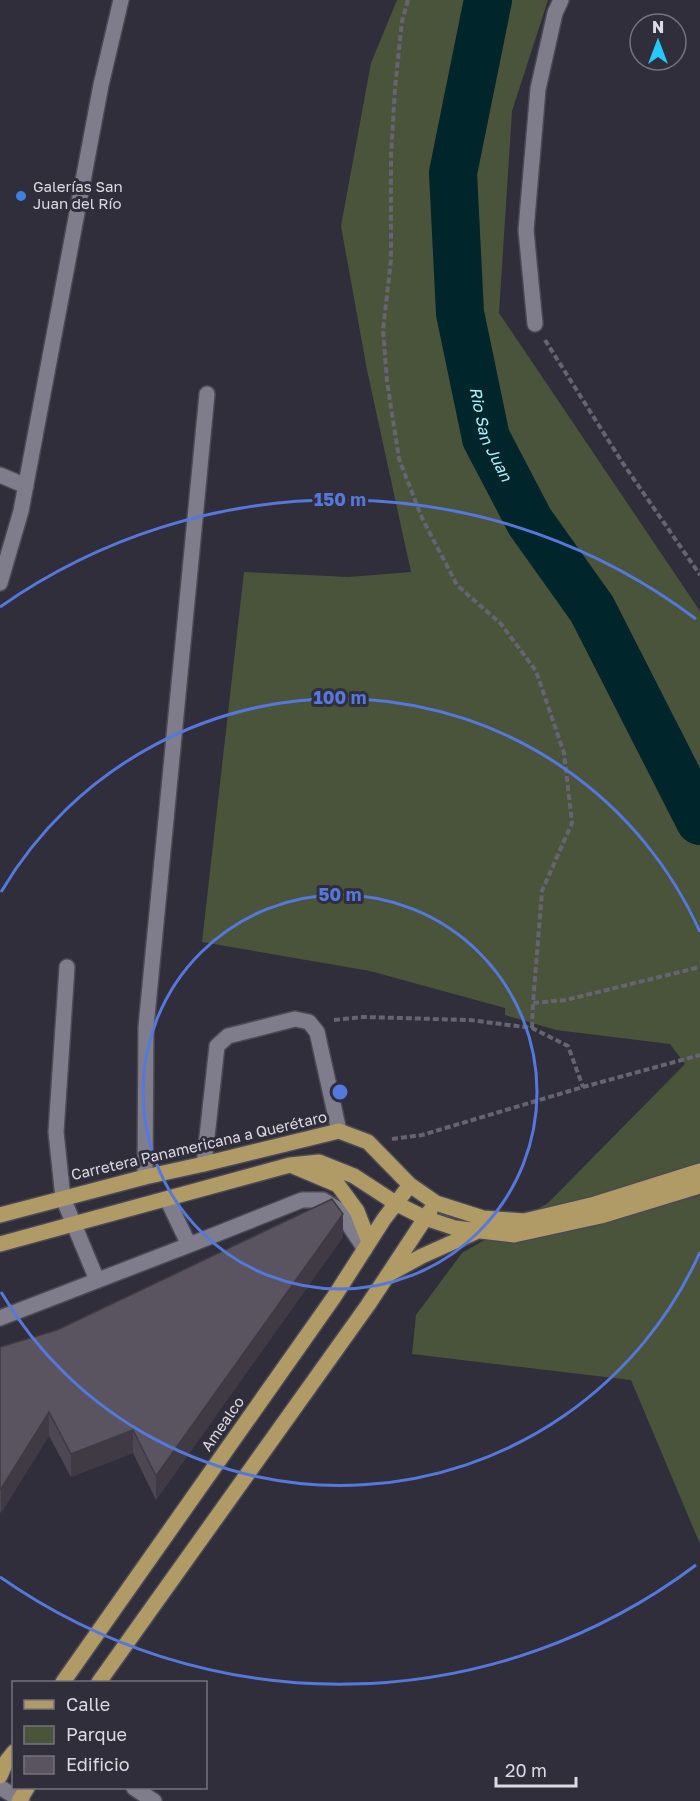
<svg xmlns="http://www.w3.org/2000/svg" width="700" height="1801" font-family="'Golos Text',sans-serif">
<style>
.green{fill:#4a543b}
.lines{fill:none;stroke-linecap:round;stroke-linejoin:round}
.river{stroke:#00252a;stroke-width:48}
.minor-casing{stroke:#4b4954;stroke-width:18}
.major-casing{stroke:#4b4954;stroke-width:18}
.path{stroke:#666470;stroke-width:4;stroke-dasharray:6 3;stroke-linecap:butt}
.minor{stroke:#7f7d8c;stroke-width:15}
.major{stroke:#b09b67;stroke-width:15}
.wall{fill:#4d4753}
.shaded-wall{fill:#3f3a43}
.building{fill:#5a5360;stroke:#3f3a43;stroke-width:1.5}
.ring{fill:none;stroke:#5678dc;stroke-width:3}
.shop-dot{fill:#3f7fe0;stroke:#302e3b;stroke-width:2}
.labels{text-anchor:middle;stroke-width:6;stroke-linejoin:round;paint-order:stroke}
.poi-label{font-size:15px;fill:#dcdbe4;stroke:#302e3b;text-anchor:start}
.street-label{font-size:15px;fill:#dcdbe4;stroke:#302e3b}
.water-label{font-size:16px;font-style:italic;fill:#aff2fb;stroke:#302e3b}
.centre{fill:#5678dc;stroke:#302e3b;stroke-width:3}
.ring-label{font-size:18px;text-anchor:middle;font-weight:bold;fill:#5678dc;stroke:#302e3b;stroke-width:6;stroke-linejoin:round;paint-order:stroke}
</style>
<rect width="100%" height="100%" fill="#302e3b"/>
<path class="green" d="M397,0H548L512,111L499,313L700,611V1544L631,1380L412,1354L416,1315L462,1253L548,1203L685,1064L670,1044L556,1030L505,1015V1008L370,971L202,942L244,572L349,577L411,572L367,370L341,226L371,63Z"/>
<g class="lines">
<path class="river" id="s1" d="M488,0L453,173L460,313L486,438L530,522L592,609L700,821"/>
<g class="minor-casing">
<path id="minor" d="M535,324L526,230L538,89L555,13L561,0
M0,475L26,486
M0,583L21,511L101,85L121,0
M67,967L56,1132L63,1198L97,1280
M204,1164L217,1046L228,1036L295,1019L309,1022L317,1032L339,1131
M145,1177L146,1027L207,394
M167,1199L189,1245L302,1200H323L339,1210L365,1249
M0,1318L189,1245
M0,1787L22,1801
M134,1788L154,1801"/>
</g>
<g class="major-casing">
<path id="major" d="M293,1166L338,1185L357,1211L369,1242
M0,1215L145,1177L204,1164L339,1131L368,1142L410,1185L436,1203L483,1218L524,1221L595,1204L700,1171
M0,1244L290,1165L319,1162L354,1176L397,1204L425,1218L455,1228L514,1235L601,1216L700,1186
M391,1273L422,1256L478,1231
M63,1682L334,1297L384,1219L410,1185
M99,1682L368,1305L430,1211
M0,1776L6,1762L14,1752
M19,1801L27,1788"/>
</g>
<path class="path" d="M408,0L402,21L395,88L391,155V260L383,330L387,381L399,459L422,518L457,585L501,624L536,671L564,753L572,823L542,891L533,1003L566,1000L700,967
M545,340L622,462L700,575
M334,1020L363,1017L470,1020L532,1028L568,1046L583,1087
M532,1028L533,1003
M392,1139L422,1135L583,1087L700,1055"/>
<use href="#minor" class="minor"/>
<use href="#major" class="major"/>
</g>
<path class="wall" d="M343,1237L156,1500L133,1453L71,1477L49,1436L1,1513L0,1511V1347L57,1330Z"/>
<path class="shaded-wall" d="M343,1214V1237L156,1500V1476Z
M49,1412V1436L1,1513V1489Z
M133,1430V1453L71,1477V1454Z"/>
<path class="building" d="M332,1199L343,1214L156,1476L133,1430L71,1454L49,1412L1,1489L0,1488V1347L57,1330Z"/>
<g class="ring">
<circle cx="340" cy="1092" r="197"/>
<path d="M700 1252A394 394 0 0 1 1 1292M1 892A394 394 0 0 1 700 932"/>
<path d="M696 1565A592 592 0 0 1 0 1577M0 607A592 592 0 0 1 696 619"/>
</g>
<circle class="shop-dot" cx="21" cy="196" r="6"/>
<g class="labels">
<g class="poi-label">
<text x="33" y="192">Galerías San<tspan x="33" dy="17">Juan del Río</tspan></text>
</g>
<g class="street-label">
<text transform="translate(199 1146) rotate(-13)" y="5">Carretera Panamericana a Querétaro</text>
<text transform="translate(223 1424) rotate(-55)" y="5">Amealco</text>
</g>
<g class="water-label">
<text dy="6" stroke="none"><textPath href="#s1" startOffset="442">Rio San Juan</textPath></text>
</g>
</g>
<circle cx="340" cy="1092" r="9" class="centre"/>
<g class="ring-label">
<text x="340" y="506">150 m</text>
<text x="340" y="704">100 m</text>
<text x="340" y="901">50 m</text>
</g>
<rect x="12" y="1681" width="195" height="108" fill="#302e3b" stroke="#75737f" stroke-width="1.5"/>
<rect x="24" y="1700" width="30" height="9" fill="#b09b67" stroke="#75737f" stroke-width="1.5"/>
<text x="66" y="1711" font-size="18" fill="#dcdbe4">Calle</text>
<rect x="24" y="1726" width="30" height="18" fill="#4a543b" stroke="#75737f" stroke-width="1.5"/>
<text x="66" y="1741" font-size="18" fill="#dcdbe4">Parque</text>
<rect x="24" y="1756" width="30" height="18" fill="#5a5360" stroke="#75737f" stroke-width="1.5"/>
<text x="66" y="1771" font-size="18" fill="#dcdbe4">Edificio</text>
<g transform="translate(658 42)"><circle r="28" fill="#302e3b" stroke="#75737f" stroke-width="1.5"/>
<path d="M0-4.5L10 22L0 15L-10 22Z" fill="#25c9fe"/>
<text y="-9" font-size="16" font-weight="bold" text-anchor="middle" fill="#dcdbe4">N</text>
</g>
<path d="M496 1777v9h80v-9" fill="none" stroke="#dcdbe4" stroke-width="3"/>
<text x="505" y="1777" font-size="18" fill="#dcdbe4" stroke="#302e3b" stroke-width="4.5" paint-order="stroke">20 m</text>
</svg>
